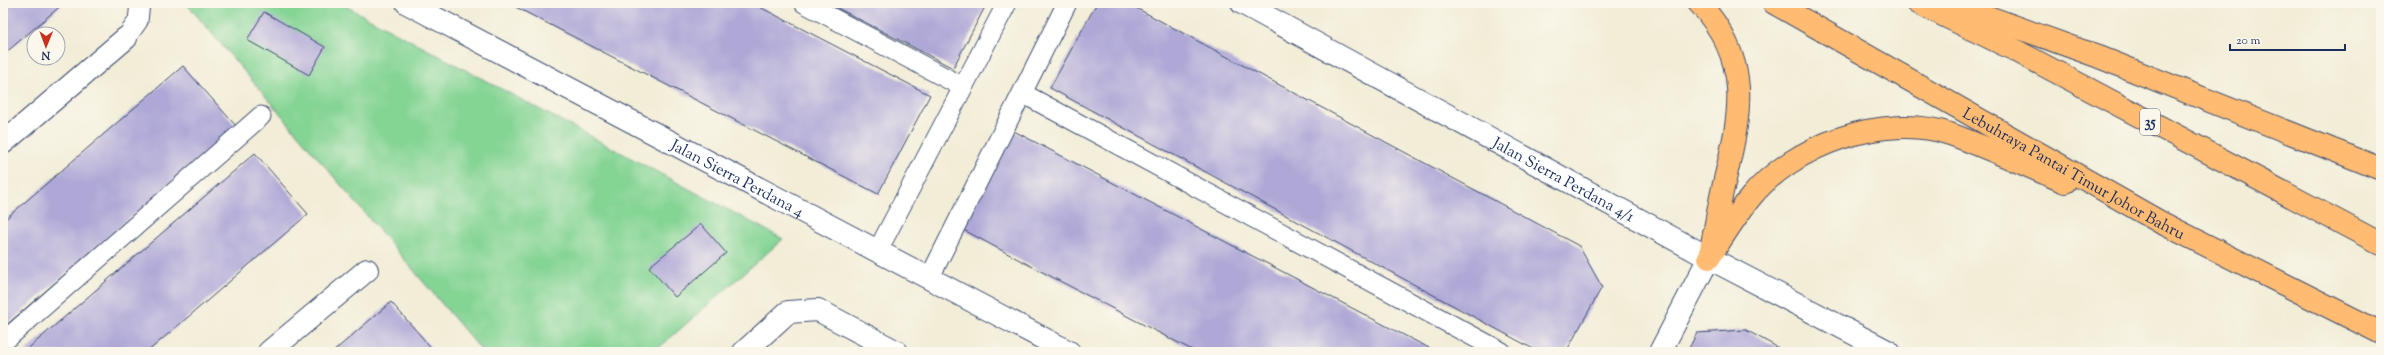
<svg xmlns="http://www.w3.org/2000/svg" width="2384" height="355" font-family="'Sorts Mill Goudy',serif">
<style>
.green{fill:#84d494;stroke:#508279}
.building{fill:#afa8d7}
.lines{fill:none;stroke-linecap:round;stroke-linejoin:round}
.service-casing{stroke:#3b4c70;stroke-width:21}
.minor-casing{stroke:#3b4c70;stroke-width:24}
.trunk-casing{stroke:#3b4c70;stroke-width:24}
.service{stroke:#fff;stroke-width:19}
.minor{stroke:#fff;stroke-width:22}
.trunk{stroke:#ffbb71;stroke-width:22}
.labels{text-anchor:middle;stroke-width:4;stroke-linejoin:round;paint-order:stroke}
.shield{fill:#fbf7ec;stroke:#5e6b89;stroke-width:1}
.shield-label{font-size:15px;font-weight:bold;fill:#1b2f5e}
.street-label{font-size:16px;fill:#1b2f5e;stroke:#fbf7ec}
</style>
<rect width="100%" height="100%" fill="#fbf7ec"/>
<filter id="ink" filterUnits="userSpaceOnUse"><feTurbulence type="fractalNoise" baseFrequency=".025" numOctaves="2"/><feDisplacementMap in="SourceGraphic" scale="8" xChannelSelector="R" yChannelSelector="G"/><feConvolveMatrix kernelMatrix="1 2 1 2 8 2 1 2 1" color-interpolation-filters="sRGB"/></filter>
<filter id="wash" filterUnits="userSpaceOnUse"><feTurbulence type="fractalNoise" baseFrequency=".012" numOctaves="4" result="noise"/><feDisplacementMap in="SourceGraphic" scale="16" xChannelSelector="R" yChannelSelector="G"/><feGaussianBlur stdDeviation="0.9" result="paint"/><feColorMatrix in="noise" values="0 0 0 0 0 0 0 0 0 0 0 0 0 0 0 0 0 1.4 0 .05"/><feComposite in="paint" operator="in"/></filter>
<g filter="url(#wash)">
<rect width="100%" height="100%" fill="#f2edd7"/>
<path class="green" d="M186,3H340L783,239L654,352H483Z"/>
<g id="blocks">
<path class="building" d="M3,3H64L3,55Z
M508,3H752L930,95L878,194Z
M828,3H987L953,68Z
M1097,3H1127L1579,246L1602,287L1566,352H1539L1050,88Z
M264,12L325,47L309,75L247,40Z
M183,66L236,126L3,328V221Z
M1012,130L1392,329L1437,352H1196L1029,265L960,228Z
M255,153L308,214L201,306L147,352H24Z
M701,224L726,253L675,297L649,267Z
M391,302L435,352H333L364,325Z
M1746,330L1786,352H1687L1697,333Z"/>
</g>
</g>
<g filter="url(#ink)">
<use href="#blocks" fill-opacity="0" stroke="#3b4c70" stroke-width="1"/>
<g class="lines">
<g class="service-casing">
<path id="service" d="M804,3L963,87
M126,38L138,21L140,3
M1022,93L1502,352
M877,252L1007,3
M930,277L1067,3
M3,342L261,116"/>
</g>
<g class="minor-casing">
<g id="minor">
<path id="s1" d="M407,3L1069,352"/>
<path id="s2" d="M1242,3L1709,258L1889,352"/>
<path d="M3,143L126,38"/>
<path d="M269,352L367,270"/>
<path d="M744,352L788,312L818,310L897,352"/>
<path d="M1660,352L1709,258"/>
</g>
</g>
<g class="trunk-casing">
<g id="trunk">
<path d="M1699,3C1756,65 1739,119 1722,192C1718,211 1715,230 1711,249"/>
<path id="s3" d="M1774,3L2160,222L2381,333"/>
<path d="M1918,3L2011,48L2381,244"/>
<path d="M1950,3L2099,57L2381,169"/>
<path d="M1709,258C1722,238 1735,217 1750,198C1793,145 1884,112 1950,134C1989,148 2027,166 2065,182"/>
</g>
</g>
<use href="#service" class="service"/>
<use href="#minor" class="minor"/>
<use href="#trunk" class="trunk"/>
</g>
</g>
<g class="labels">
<rect class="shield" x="2140" y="109" width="20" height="26" rx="3"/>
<g class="shield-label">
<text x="2150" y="127">35</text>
</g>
<g class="street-label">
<text dy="6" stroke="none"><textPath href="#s3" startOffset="345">Lebuhraya Pantai Timur Johor Bahru</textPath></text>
<text dy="6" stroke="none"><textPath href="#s1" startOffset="374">Jalan Sierra Perdana 4</textPath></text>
<text dy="6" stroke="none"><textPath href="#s2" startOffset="367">Jalan Sierra Perdana 4/1</textPath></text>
</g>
</g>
<rect width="2384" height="355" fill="none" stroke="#fbf7ec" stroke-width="16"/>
<g transform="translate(46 46) rotate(181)"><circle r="19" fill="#fbf7ec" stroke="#a1a7b3"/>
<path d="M0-3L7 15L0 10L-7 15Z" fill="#c8321e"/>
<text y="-6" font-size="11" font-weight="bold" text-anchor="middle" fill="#1b2f5e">N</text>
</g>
<path d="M2230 44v6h115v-6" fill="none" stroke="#1b2f5e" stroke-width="2"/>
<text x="2236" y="44" font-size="12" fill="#1b2f5e" stroke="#fbf7ec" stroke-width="3" paint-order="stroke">20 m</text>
</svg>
